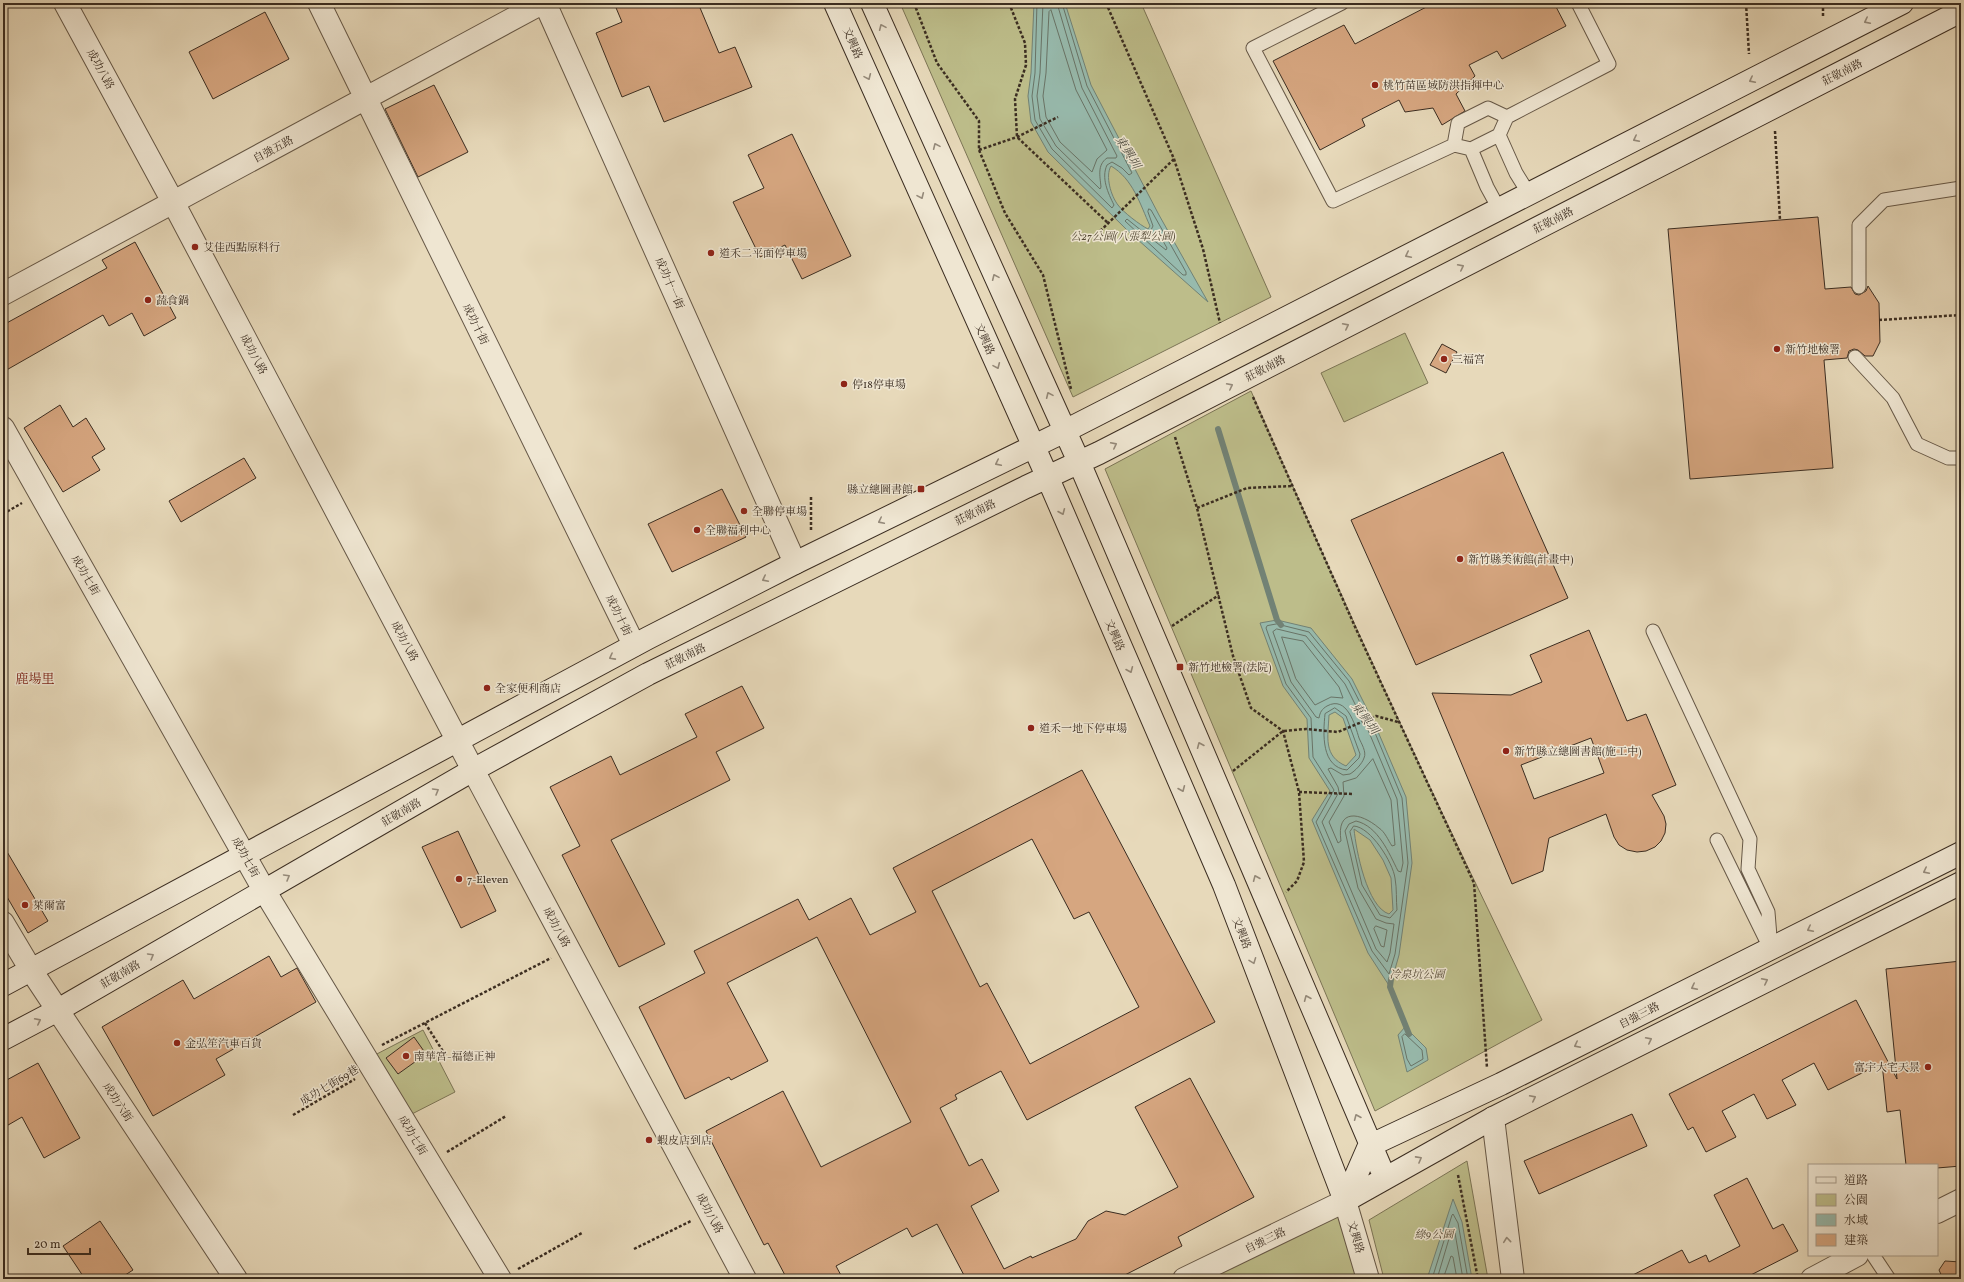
<svg xmlns="http://www.w3.org/2000/svg" width="1964" height="1282" font-family="Vollkorn,'Noto Serif TC',serif">
<style>
.green{fill:#bdbd8a;stroke:#7c7556}
.water{fill:#97baad;stroke:#728275;fill-rule:evenodd}
.lines{fill:none;stroke-linecap:round;stroke-linejoin:round}
.shore{stroke:#697467;stroke-width:1}
.stream{stroke:#728275;stroke-width:6}
.building{fill:#d6a680;stroke:#3b2d21;fill-rule:evenodd}
.lane-casing{stroke:#665847;stroke-width:15}
.street-casing{stroke:#665847;stroke-width:24}
.secondary-casing{stroke:#3b2d21;stroke-width:24}
.path{stroke:#3b2d21;stroke-width:2.5;stroke-dasharray:3 2;stroke-linecap:butt}
.lane{stroke:#efe6d2;stroke-width:13}
.street{stroke:#efe6d2;stroke-width:22}
.secondary{stroke:#efe6d2;stroke-width:22}
.oneway{stroke:#958a7a}
.poi-dot{fill:#8f2418;stroke:#efe6d2;stroke-width:1.5}
.labels{text-anchor:middle;stroke-width:3;stroke-linejoin:round;paint-order:stroke}
.street-label{font-size:11px;fill:#3b2d21;stroke:#efe6d2}
.poi-label{font-size:11px;fill:#3b2d21;stroke:#efe6d2;text-anchor:start}
.park-label{font-size:11px;font-style:italic;fill:#554a36;stroke:#efe6d2}
.water-label{font-size:12px;font-style:italic;fill:#525044;stroke:#efe6d2}
.quarter-label{font-size:13px;fill:#7a1f14;stroke:#efe6d2}
</style>
<rect width="100%" height="100%" fill="#e7d9ba"/>
<filter id="stains"><feTurbulence type="fractalNoise" baseFrequency=".005" numOctaves="4"/><feColorMatrix values="0 0 0 0 .2 0 0 0 0 .09 0 0 0 0 .02 0 0 0 .5 -.17"/></filter>
<radialGradient id="worn" r=".72"><stop offset=".6" stop-color="#630" stop-opacity="0"/><stop offset="1" stop-color="#630" stop-opacity=".3"/></radialGradient>
<path class="green" d="M900,3H1141L1271,297L1073,397Z
M1405,333L1428,383L1344,422L1321,373Z
M1251,391C1343,603 1440,813 1542,1020L1375,1111L1105,469Z
M423,1030L455,1092L406,1117L373,1056Z
M1467,1161L1488,1279H1384L1369,1220Z
M1345,1201L1368,1279H1184Z"/>
<path class="water" d="M1034,3H1065L1091,85L1159,215L1208,302L1128,231L1048,152L1031,122L1028,96L1031,73ZM1111,166C1133,179 1140,204 1150,226L1148,229C1140,225 1123,212 1118,205C1111,196 1105,176 1111,166Z
M1277,620L1311,628L1352,679L1376,727L1406,797L1412,863L1399,955L1390,987L1368,953L1312,820L1330,791L1309,758L1307,719L1283,686L1260,623ZM1335,712L1343,718L1356,755L1346,766C1323,756 1328,737 1329,715ZM1354,829L1370,840L1383,860L1391,878L1393,910L1389,914C1367,907 1356,850 1354,829Z
M1405,1027L1426,1048L1428,1060L1407,1072L1398,1035Z
M1453,1199L1462,1222L1472,1279H1427Z"/>
<g class="lines">
<path class="shore" d="M1037,3L1035,73L1032,96L1035,120L1052,149L1112,208L1114,205C1108,193 1101,178 1107,165L1112,162L1122,168L1129,175L1132,173L1087,86L1062,3
M1043,3L1040,73L1037,96L1040,119L1056,146L1100,189L1101,187C1100,176 1097,165 1107,158H1116L1117,156L1082,88L1057,3
M1051,10L1076,90L1107,150L1097,159L1092,172L1060,142L1046,117L1043,96L1046,73L1049,12Z
M1149,209L1151,210L1186,272V275H1183L1125,221L1127,219L1142,231L1150,232L1153,226L1148,212Z
M1156,233L1159,234L1167,248L1166,250L1152,239Z
M1277,624L1309,632L1349,681L1373,728L1402,798L1408,863L1395,954L1389,974L1372,951L1316,822L1334,790L1313,757L1311,718L1286,684L1266,628L1267,626Z
M1277,629L1306,636L1345,684L1368,730L1397,799L1403,863L1401,872L1398,871C1389,853 1378,826 1356,821L1349,824L1345,831L1358,888L1376,919L1386,923L1394,924L1390,953L1387,962L1376,949L1322,822L1339,792L1338,787L1328,769L1331,768L1343,775L1350,774C1355,771 1362,764 1364,758C1367,752 1361,743 1359,738C1355,725 1347,695 1327,706C1322,709 1320,712 1319,718L1316,717L1291,682L1273,632Z
M1282,637L1303,641L1339,687L1343,698L1331,697L1315,705L1296,679Z
M1335,708L1346,716L1360,754L1359,758L1347,770C1321,767 1323,734 1325,714Z
M1373,759L1391,800L1395,845L1392,846C1388,840 1385,832 1379,828C1360,812 1336,808 1341,841L1338,843L1329,822L1344,796L1343,782L1356,778Z
M1354,826C1371,827 1393,863 1395,878C1397,889 1396,900 1397,910L1390,918L1380,915L1362,885L1350,832Z
M1376,926L1387,930L1384,947L1381,946L1374,929Z
M1405,1034L1422,1050L1423,1059L1411,1066L1407,1059L1402,1037Z
M1432,1279L1452,1215L1453,1214L1458,1223L1468,1279
M1437,1279L1451,1232L1453,1231L1455,1233L1463,1279
M1443,1279L1451,1256L1453,1257L1457,1279"/>
<path class="stream" d="M1218,429L1277,620L1281,625
M1391,979L1390,987L1409,1034"/>
</g>
<path class="building" d="M614,3H698L719,53L735,47L752,87L664,122L649,86L622,97L596,33L622,22Z
M1434,3H1554L1566,26L1502,59L1497,51L1469,65L1475,76L1456,94L1465,111L1442,125L1433,108L1405,112L1399,100L1362,119L1365,126L1320,150L1273,61L1344,25L1355,44Z
M265,12L289,59L213,99L189,52Z
M434,85L468,152L418,177L385,109Z
M792,134L851,256L802,279L785,245L760,257L733,202L764,188L748,155Z
M1818,217L1825,289L1851,287L1855,294L1859,295L1866,291L1868,286L1879,303L1880,342L1873,356H1865L1858,350L1854,349L1849,351L1847,358L1824,360L1833,468L1690,479L1668,229Z
M135,242L176,318L144,336L132,313L109,326L103,315L3,372V325L107,268L102,260Z
M1442,344L1457,352L1446,373L1430,365Z
M60,405L73,427L86,418L105,449L92,457L100,470L63,492L24,428Z
M1503,452L1568,598L1416,665L1351,520Z
M244,458L256,478L181,522L169,501Z
M722,489L746,537L672,572L648,524Z
M1589,630L1627,721L1646,714L1676,785L1652,795L1664,816L1666,824L1665,833L1661,841L1655,847L1646,851L1637,852L1627,850L1619,845L1614,837L1606,814L1549,838L1543,871L1512,884L1432,693L1511,695L1542,682L1530,655ZM1591,738L1604,773L1534,799L1521,765Z
M742,686L764,728L716,752L730,780L611,840L665,944L619,967L562,855L580,846L550,787L611,756L620,775L697,737L685,714Z
M1082,770L1215,1022L1027,1120L1001,1071L955,1095L957,1099L940,1108L969,1166L982,1159L999,1191L971,1206L1004,1269L1031,1256L1032,1258L1076,1239L1088,1221L1106,1211L1125,1215L1178,1187L1135,1107L1190,1078L1254,1197L1178,1237L1182,1246L1117,1279H966L937,1224L912,1237L907,1228L836,1266L843,1279H787L768,1243L764,1245L706,1131L783,1091L821,1167L911,1122L817,937L727,983L768,1061L731,1080L729,1077L685,1099L639,1007L705,973L694,951L798,899L809,920L851,898L870,935L916,912L893,868ZM1032,839L1074,919L1089,912L1139,1007L1030,1064L987,983L980,987L932,891Z
M458,831L496,911L461,928L422,847Z
M3,845L48,921L28,933L3,890Z
M269,956L281,977L297,968L316,1002L216,1059L225,1075L153,1116L102,1027L183,980L194,999Z
M1961,961V1166L1937,1168V1165H1906L1900,1110L1887,1112L1882,1063L1828,1090L1814,1063L1782,1080L1796,1105L1767,1119L1754,1094L1722,1111L1736,1137L1706,1152L1693,1127L1688,1130L1669,1094L1856,1000L1897,1079L1886,969Z
M414,1037L426,1054L398,1074L386,1058Z
M38,1063L80,1138L44,1158L22,1117L3,1128V1082Z
M1632,1114L1647,1146L1539,1194L1524,1161Z
M1747,1178L1773,1229L1783,1224L1798,1251L1743,1279H1625L1682,1250L1689,1263L1706,1255L1709,1262L1740,1246L1714,1195Z
M100,1221L133,1270L119,1279H85L63,1246Z
M1945,1261L1961,1262V1279H1943L1939,1270Z"/>
<g class="lines">
<g class="lane-casing">
<path id="lane" d="M1342,3L1253,48L1333,201L1454,145L1471,149L1499,135L1507,117L1609,64L1578,3
M1499,135L1516,173L1529,194
M1454,145L1458,123L1488,108L1507,117
M1471,149L1487,187L1499,209
M1859,287V225L1884,200L1961,188
M1855,357L1893,398L1917,444L1948,458H1961
M1653,631L1750,839L1748,869L1768,912L1771,949
M1717,840L1767,942
M1873,1255L1889,1279"/>
</g>
<g class="street-casing">
<path id="street" d="M65,3L173,202L473,770L745,1279
M319,3L634,645
M545,3L795,563
M3,294L542,3
M3,428L264,890L500,1279
M3,923L31,970L236,1279
M1493,1118L1513,1279
M1937,1212L1961,1200
M1184,1279L1345,1201L1368,1279
M1812,1279L1857,1255"/>
</g>
<g class="secondary-casing">
<path id="secondary" d="M835,3L1047,476L1224,885L1345,1201
M872,3L1079,462L1385,1178
M3,985L648,638L795,563L1065,431L1902,3
M3,1039L58,1010L473,770L648,674L1026,487L1099,453L1961,11
M1345,1201L1369,1146L1501,1084L1961,853
M1345,1201L1493,1118L1961,883"/>
</g>
<path class="path" d="M914,3L937,63L979,121V150L1005,213L1043,275L1071,389
M1009,3L1025,43L1026,65L1015,99L1017,137L1109,224
M1106,3L1174,159L1203,249L1220,323
M1746,3L1749,54
M1823,3V17
M1775,131L1780,220
M979,150L1017,137L1058,117
M1093,238L1174,159
M1879,320L1961,315
M1253,397L1356,629L1474,883L1487,1068
M1175,437L1197,508L1233,656L1251,708L1283,731L1299,792L1304,862L1297,881L1286,892
M811,497V532
M1197,508L1247,488L1292,486
M3,514L22,503
M1172,626L1219,595
M1233,771L1283,731L1306,729L1338,732L1376,716L1398,722
M1299,792L1354,794
M425,1023L446,1056
M382,1045L551,958
M293,1115L355,1079
M447,1152L506,1116
M1458,1175L1478,1279
M634,1249L691,1221
M518,1269L582,1233"/>
<use href="#lane" class="lane"/>
<use href="#street" class="street"/>
<use href="#secondary" class="secondary"/>
</g>
<defs><path id="oneway-chevron" d="M-2-3.5L2.5 0L-2 3.5" fill="none" stroke-width="1.6" stroke-linecap="round" stroke-linejoin="round"/></defs>
<g class="oneway">
<use href="#oneway-chevron" transform="translate(1867 21) rotate(153)"/>
<use href="#oneway-chevron" transform="translate(882 27) rotate(-114)"/>
<use href="#oneway-chevron" transform="translate(868 77) rotate(66)"/>
<use href="#oneway-chevron" transform="translate(1752 80) rotate(153)"/>
<use href="#oneway-chevron" transform="translate(1636 139) rotate(153)"/>
<use href="#oneway-chevron" transform="translate(936 146) rotate(-114)"/>
<use href="#oneway-chevron" transform="translate(921 196) rotate(66)"/>
<use href="#oneway-chevron" transform="translate(1408 255) rotate(153)"/>
<use href="#oneway-chevron" transform="translate(1461 267) rotate(-27)"/>
<use href="#oneway-chevron" transform="translate(995 277) rotate(-114)"/>
<use href="#oneway-chevron" transform="translate(1346 326) rotate(-27)"/>
<use href="#oneway-chevron" transform="translate(997 366) rotate(66)"/>
<use href="#oneway-chevron" transform="translate(1230 386) rotate(-27)"/>
<use href="#oneway-chevron" transform="translate(1049 395) rotate(-114)"/>
<use href="#oneway-chevron" transform="translate(1114 445) rotate(-27)"/>
<use href="#oneway-chevron" transform="translate(998 463) rotate(154)"/>
<use href="#oneway-chevron" transform="translate(1062 512) rotate(67)"/>
<use href="#oneway-chevron" transform="translate(881 521) rotate(154)"/>
<use href="#oneway-chevron" transform="translate(765 579) rotate(153)"/>
<use href="#oneway-chevron" transform="translate(612 657) rotate(152)"/>
<use href="#oneway-chevron" transform="translate(1130 670) rotate(67)"/>
<use href="#oneway-chevron" transform="translate(1200 745) rotate(-113)"/>
<use href="#oneway-chevron" transform="translate(1182 789) rotate(67)"/>
<use href="#oneway-chevron" transform="translate(436 791) rotate(-30)"/>
<use href="#oneway-chevron" transform="translate(1926 871) rotate(153)"/>
<use href="#oneway-chevron" transform="translate(287 877) rotate(-30)"/>
<use href="#oneway-chevron" transform="translate(1256 878) rotate(-113)"/>
<use href="#oneway-chevron" transform="translate(1810 929) rotate(153)"/>
<use href="#oneway-chevron" transform="translate(151 956) rotate(-30)"/>
<use href="#oneway-chevron" transform="translate(1253 961) rotate(69)"/>
<use href="#oneway-chevron" transform="translate(1765 981) rotate(-27)"/>
<use href="#oneway-chevron" transform="translate(1694 987) rotate(153)"/>
<use href="#oneway-chevron" transform="translate(1307 998) rotate(-113)"/>
<use href="#oneway-chevron" transform="translate(38 1021) rotate(-27)"/>
<use href="#oneway-chevron" transform="translate(1649 1040) rotate(-27)"/>
<use href="#oneway-chevron" transform="translate(1577 1045) rotate(153)"/>
<use href="#oneway-chevron" transform="translate(1533 1098) rotate(-27)"/>
<use href="#oneway-chevron" transform="translate(1357 1117) rotate(-113)"/>
<use href="#oneway-chevron" transform="translate(1419 1159) rotate(-29)"/>
<use href="#oneway-chevron" transform="translate(1507 1240) rotate(-96)"/>
</g>
<g class="poi-dot">
<circle cx="1375" cy="85" r="4"/>
<circle cx="195" cy="247" r="4"/>
<circle cx="711" cy="253" r="4"/>
<circle cx="148" cy="300" r="4"/>
<circle cx="1777" cy="349" r="4"/>
<circle cx="1444" cy="359" r="4"/>
<circle cx="844" cy="384" r="4"/>
<rect x="917" y="485" width="8" height="8" rx="2"/>
<circle cx="744" cy="511" r="4"/>
<circle cx="697" cy="530" r="4"/>
<circle cx="1460" cy="559" r="4"/>
<rect x="1176" y="663" width="8" height="8" rx="2"/>
<circle cx="487" cy="688" r="4"/>
<circle cx="1031" cy="728" r="4"/>
<circle cx="1506" cy="751" r="4"/>
<circle cx="459" cy="879" r="4"/>
<circle cx="25" cy="905" r="4"/>
<circle cx="177" cy="1043" r="4"/>
<circle cx="406" cy="1056" r="4"/>
<circle cx="1928" cy="1067" r="4"/>
<circle cx="649" cy="1140" r="4"/>
</g>
<g class="labels">
<g class="street-label">
<text transform="translate(853 43) rotate(66)" y="4">文興路</text>
<text transform="translate(101 69) rotate(61)" y="4">成功八路</text>
<text transform="translate(1842 72) rotate(-27)" y="4">莊敬南路</text>
<text transform="translate(273 149) rotate(-28)" y="4">自強五路</text>
<text transform="translate(1553 220) rotate(-27)" y="4">莊敬南路</text>
<text transform="translate(670 283) rotate(66)" y="4">成功十一街</text>
<text transform="translate(476 324) rotate(64)" y="4">成功十街</text>
<text transform="translate(985 339) rotate(66)" y="4">文興路</text>
<text transform="translate(254 354) rotate(62)" y="4">成功八路</text>
<text transform="translate(1265 368) rotate(-27)" y="4">莊敬南路</text>
<text transform="translate(975 512) rotate(-26)" y="4">莊敬南路</text>
<text transform="translate(86 575) rotate(60)" y="4">成功七街</text>
<text transform="translate(619 615) rotate(64)" y="4">成功十街</text>
<text transform="translate(1115 635) rotate(67)" y="4">文興路</text>
<text transform="translate(405 641) rotate(62)" y="4">成功八路</text>
<text transform="translate(685 656) rotate(-26)" y="4">莊敬南路</text>
<text transform="translate(401 812) rotate(-30)" y="4">莊敬南路</text>
<text transform="translate(246 857) rotate(61)" y="4">成功七街</text>
<text transform="translate(557 927) rotate(62)" y="4">成功八路</text>
<text transform="translate(1242 933) rotate(69)" y="4">文興路</text>
<text transform="translate(120 974) rotate(-30)" y="4">莊敬南路</text>
<text transform="translate(1639 1015) rotate(-27)" y="4">自強三路</text>
<text transform="translate(329 1085) rotate(-31)" y="4">成功七街69巷</text>
<text transform="translate(118 1102) rotate(56)" y="4">成功六街</text>
<text transform="translate(413 1135) rotate(59)" y="4">成功七街</text>
<text transform="translate(710 1213) rotate(62)" y="4">成功八路</text>
<text transform="translate(1356 1237) rotate(74)" y="4">文興路</text>
<text transform="translate(1265 1240) rotate(-26)" y="4">自強三路</text>
</g>
<g class="poi-label">
<text x="1383" y="89">桃竹苗區域防洪指揮中心</text>
<text x="203" y="251">艾佳西點原料行</text>
<text x="719" y="257">道禾二平面停車場</text>
<text x="156" y="304">蔬食鍋</text>
<text x="1785" y="353">新竹地檢署</text>
<text x="1452" y="363">三福宮</text>
<text x="852" y="388">停18停車場</text>
<text x="913" y="493" text-anchor="end">縣立總圖書館</text>
<text x="752" y="515">全聯停車場</text>
<text x="705" y="534">全聯福利中心</text>
<text x="1468" y="563">新竹縣美術館(計畫中)</text>
<text x="1188" y="671">新竹地檢署(法院)</text>
<text x="495" y="692">全家便利商店</text>
<text x="1039" y="732">道禾一地下停車場</text>
<text x="1514" y="755">新竹縣立總圖書館(施工中)</text>
<text x="467" y="883">7-Eleven</text>
<text x="33" y="909">萊爾富</text>
<text x="185" y="1047">金弘笙汽車百貨</text>
<text x="414" y="1060">南華宮-福德正神</text>
<text x="1920" y="1071" text-anchor="end">富宇大宅天景</text>
<text x="657" y="1144">蝦皮店到店</text>
</g>
<g class="park-label">
<text x="1123" y="240">公27公園(八張犁公園)</text>
<text x="1417" y="978">冷泉坑公園</text>
<text x="1434" y="1238">綠9公園</text>
</g>
<g class="water-label">
<text transform="translate(1128 152) rotate(58)" y="4">東興圳</text>
<text transform="translate(1365 718) rotate(53)" y="4">東興圳</text>
</g>
<g class="quarter-label">
<text x="35" y="683">鹿場里</text>
</g>
</g>
<rect width="1964" height="1282" fill="none" stroke="#e7d9ba" stroke-width="16"/>
<rect x="4" y="4" width="1956" height="1274" fill="none" stroke="#3b2d21" stroke-width="2"/>
<rect x="8" y="8" width="1948" height="1266" fill="none" stroke="#3b2d21"/>
<rect x="1808" y="1164" width="130" height="92" fill="#efe6d2" stroke="#a79c8b"/>
<rect x="1816" y="1177" width="20" height="6" fill="#efe6d2" stroke="#a79c8b"/>
<text x="1844" y="1184" font-size="12" fill="#3b2d21">道路</text>
<rect x="1816" y="1194" width="20" height="12" fill="#bdbd8a" stroke="#a79c8b"/>
<text x="1844" y="1204" font-size="12" fill="#3b2d21">公園</text>
<rect x="1816" y="1214" width="20" height="12" fill="#97baad" stroke="#a79c8b"/>
<text x="1844" y="1224" font-size="12" fill="#3b2d21">水域</text>
<rect x="1816" y="1234" width="20" height="12" fill="#d6a680" stroke="#a79c8b"/>
<text x="1844" y="1244" font-size="12" fill="#3b2d21">建築</text>
<path d="M28 1248v6h62v-6" fill="none" stroke="#3b2d21" stroke-width="2"/>
<text x="34" y="1248" font-size="12" fill="#3b2d21" stroke="#efe6d2" stroke-width="3" paint-order="stroke">20 m</text>
<rect width="100%" height="100%" filter="url(#stains)"/>
<rect width="100%" height="100%" fill="url(#worn)"/>
</svg>
